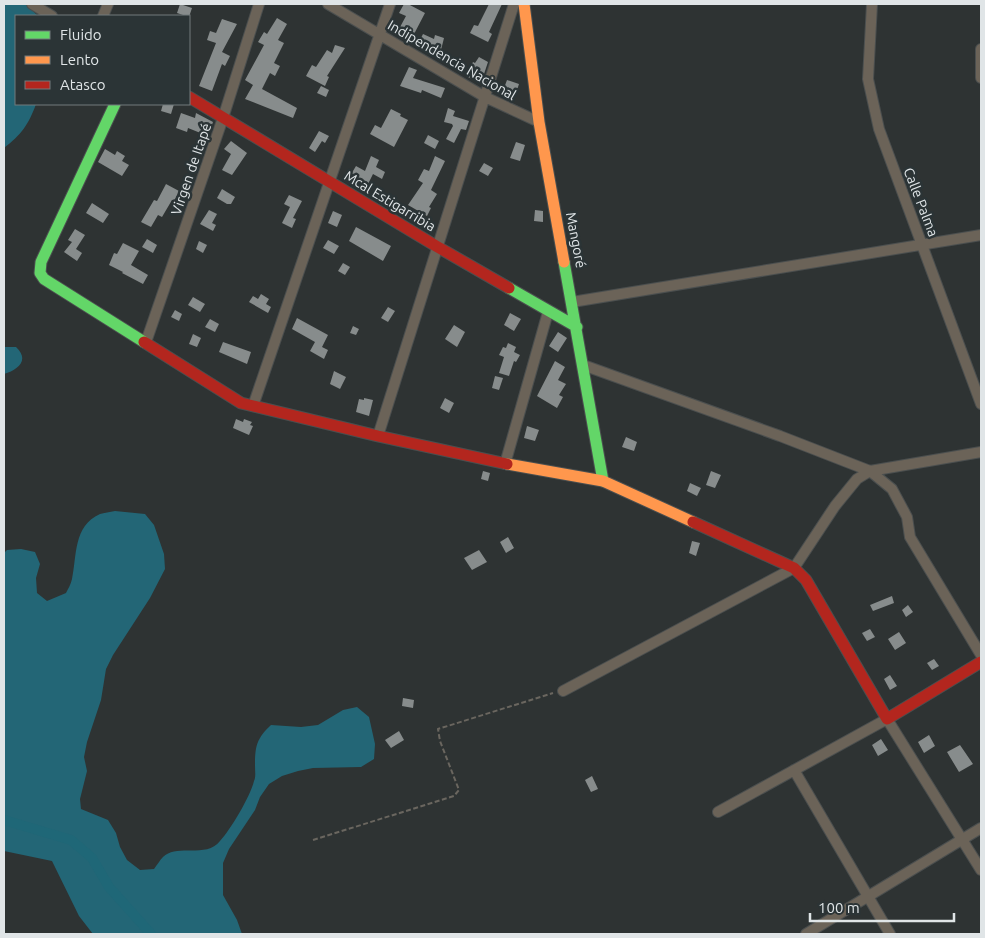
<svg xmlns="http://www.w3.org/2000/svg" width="985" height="938" font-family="Ubuntu,sans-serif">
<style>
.forest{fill:#236676}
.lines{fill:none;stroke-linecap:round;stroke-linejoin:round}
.canal{stroke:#1f6777;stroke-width:10}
.building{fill:#878c8c}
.street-casing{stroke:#4b4f4f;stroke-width:12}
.fast-casing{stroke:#4b4f4f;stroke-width:13}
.slow-casing{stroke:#4b4f4f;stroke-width:13}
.jam-casing{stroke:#4b4f4f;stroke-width:13}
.path{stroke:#6a665f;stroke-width:2;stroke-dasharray:5 2.5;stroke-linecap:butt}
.street{stroke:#6b6358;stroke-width:10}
.fast{stroke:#63d668;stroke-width:11}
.slow{stroke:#ff974d;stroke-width:11}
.jam{stroke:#b3261e;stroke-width:11}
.labels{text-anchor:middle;stroke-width:5;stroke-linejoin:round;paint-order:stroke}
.street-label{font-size:14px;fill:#e0e5e7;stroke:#2b3436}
</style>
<rect width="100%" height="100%" fill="#2e3333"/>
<path class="forest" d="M4,4H26L38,16H16V104H36C29,124 21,135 4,148Z
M4,347H16C30,360 18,370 4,374Z
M115,511L145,514L154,525L164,554L165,569L150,598L113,655L106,669L101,700L87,742L84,757L87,771L80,799L81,809L108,820L116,833L120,847L127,860L140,870L154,869C157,865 160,860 163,857C177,843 206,859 220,841C231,829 250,797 254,781C256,777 255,771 255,766C255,747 256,739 271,725L301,727L318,725L343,710L357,707L369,717L375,744L374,759L361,767L313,768L298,771L282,776L269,784L260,797L255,810L229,849L223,863V895L237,920L242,934H93L79,916L52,861L4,851V553L7,550L21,549L35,552L40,564L36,578L37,593L47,601L66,593C68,589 71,584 72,579C77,556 73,526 100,514C104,513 110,512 115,511Z"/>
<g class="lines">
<path class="canal" d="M4,820L71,840L92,858L109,887L151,934"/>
</g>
<path class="building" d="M180,4L192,8L189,17L177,13Z
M404,4H408L425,13L413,36L399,29L406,16L399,13Z
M489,4H502L489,32L492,34L488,42L470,33L474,25L478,26Z
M277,18L287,24L278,40L284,43L274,63L280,66L275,76L270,73L262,89L297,108L293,118L245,99L253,85L245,80L264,45L258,42L264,32L267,34Z
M222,19L237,24L222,52L230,56L225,66L222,64L212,91L199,86L216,43L207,40L210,31L216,33Z
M423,34L434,39L435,35L444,38L440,54L431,51L432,46L420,40Z
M335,45L345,48L327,76L329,77L325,86L306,76L312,65L316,67L327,50L332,53Z
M479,57L488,62L483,77L479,75L476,81L466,76L473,62L475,63Z
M409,67L417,70L413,78L445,88L441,98L422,90L421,93L400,86Z
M507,80L519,84L515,96L503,91Z
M321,86L329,90L326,97L317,93Z
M163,104H174L171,114L161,111Z
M448,108L455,111L453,116L469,121L466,130L461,129L454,143L446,139L453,126L452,124L444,122Z
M391,109L401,114L400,116L408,120L394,147L370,134L375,125L381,128Z
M181,113L195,118L196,113L213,122L208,136L188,128L187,132L176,128Z
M319,131L329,136L325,143L322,141L315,152L309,148Z
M428,135L439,141L435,149L424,143Z
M231,141L247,153L232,175L222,170L231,154L224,149Z
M516,142L525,145L520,161L510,158Z
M105,149L115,155L117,151L125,156L122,161L129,165L122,176L98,162Z
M371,156L379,160L376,167L385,172L382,179L373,174L367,186L350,176L356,166L365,171Z
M435,156L445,161L431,190L437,194L429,207L431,208L427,216L408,205L423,183L418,180L424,169L429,171Z
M484,163L493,168L488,176L479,171Z
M166,184L179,191L174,201L172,200L162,217L158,215L151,227L141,222L154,200L157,201Z
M222,189L235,197L231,204H227L217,198Z
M289,195L302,201L293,218L296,219L292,228L282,223L290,207L284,204Z
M92,203L109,214L103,223L86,213Z
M209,210L217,214L212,223L216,225L213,231L200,224Z
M535,210L543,211V222L534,221Z
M333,211L342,215L337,227L328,223Z
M356,227L391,246L383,261L349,241Z
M75,229L85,235L76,249L82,253L77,261L64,252L72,242L68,240Z
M147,239L157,245L153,253L142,247Z
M328,240L339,246L334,254L323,248Z
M199,241L207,245L203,253L196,249Z
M123,243L139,251L131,265L148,275L143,284L122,273L123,272L109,265L114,253L117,254Z
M343,263L350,267L345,275L338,271Z
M261,294L269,299L266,304L271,307L268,313L249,302L253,296L258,299Z
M193,297L205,304L200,312L188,305Z
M388,307L395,311L388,322L381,318Z
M175,310L182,314L179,321L171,317Z
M510,313L521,319L514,331L504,325Z
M297,318L328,335L322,347L328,350L324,359L310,351L315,342L292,329Z
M210,319L219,324L215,332L205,327Z
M454,325L465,332L457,347L445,339Z
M353,326L359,329L356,335L350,333Z
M558,332L567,338L558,352L549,346Z
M193,334L201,338L197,347L189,344Z
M223,342L251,352L247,364L219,352Z
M508,343L516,347L514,352L520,355L516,362L514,361L509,376L499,373L504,357L499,355L503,347L506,348Z
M555,361L565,367L558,380L566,384L559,395L563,397L557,408L537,396Z
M334,371L346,377L340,389L330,384Z
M495,376L503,378L499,390L492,388Z
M364,398L373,400L369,416L356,412L359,399L364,400Z
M445,398L454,403L449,413L440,408Z
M236,419L243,422L244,419L252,422L250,425L253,426L249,435L233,428Z
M527,426L539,430L535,441L524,438Z
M626,437L637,442L634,451L622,447Z
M483,471L490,473L488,481L481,479Z
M711,471L721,475L715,488L706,485Z
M690,483L701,488L697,496L687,491Z
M508,537L514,548L506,553L500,542Z
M692,541L700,543L696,556L689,553Z
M479,550L487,562L472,570L464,558Z
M892,596L894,603L873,611L870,605Z
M908,605L913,612L906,617L902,610Z
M870,629L875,637L867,641L862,633Z
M899,632L906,643L895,650L888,639Z
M934,659L939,666L932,670L927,663Z
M890,675L897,686L890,690L884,679Z
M403,698L414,700L413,708L402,706Z
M399,731L404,740L391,748L385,740Z
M929,735L935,746L924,753L918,742Z
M881,739L888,750L878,756L872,745Z
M960,745L973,764L959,772L947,752Z
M592,776L598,789L591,792L585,780Z"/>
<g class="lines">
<g class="street-casing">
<path id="street" d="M32,4L52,16
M328,4L485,97L539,122
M872,4L868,79L879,129L981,404
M103,16L108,4
M981,49V78
M572,302L981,235
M146,342L223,118L259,4
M583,365L780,436L870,471L892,489L907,517L910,537L981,655
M253,406L390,4
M378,436L514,4
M505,464L548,312
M563,691L794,568L835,506L857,479L870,471L981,452
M794,770L890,934
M718,812L887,719L981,870
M806,934L981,828"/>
</g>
<g class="fast-casing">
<path id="fast" d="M115,104L41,262L40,273L44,279L144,342
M564,262L603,481
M509,288L577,327"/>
</g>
<g class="slow-casing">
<path id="slow" d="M524,4L539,122L564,262
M507,464L603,481L693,522"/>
</g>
<g class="jam-casing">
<path id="jam" d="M189,97L436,246L509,288
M144,342L241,403L378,436L507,464
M693,522L794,568L806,580L887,719L981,662"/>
</g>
<path class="path" d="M313,840L454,796L459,790L440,741L438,729L553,693"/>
<use href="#street" class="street"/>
<use href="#fast" class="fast"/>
<use href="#slow" class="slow"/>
<use href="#jam" class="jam"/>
</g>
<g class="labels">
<g class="street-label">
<text transform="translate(452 60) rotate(30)" y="5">Indipendencia Nacional</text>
<text transform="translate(191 169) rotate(-71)" y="5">Virgen de Itapé</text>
<text transform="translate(390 201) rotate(31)" y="5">Mcal Estigarribia</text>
<text transform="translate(921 202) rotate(69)" y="5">Calle Palma</text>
<text transform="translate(576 240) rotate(79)" y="5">Mangoré</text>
</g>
</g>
<rect width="985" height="938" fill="none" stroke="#e0e5e7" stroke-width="10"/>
<rect x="15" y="15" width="175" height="90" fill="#2b3436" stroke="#737b7d"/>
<rect x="25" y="31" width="25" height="8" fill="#63d668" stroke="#737b7d"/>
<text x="60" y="40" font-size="15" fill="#e0e5e7">Fluido</text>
<rect x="25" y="56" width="25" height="8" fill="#ff974d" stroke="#737b7d"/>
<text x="60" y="65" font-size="15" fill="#e0e5e7">Lento</text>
<rect x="25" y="81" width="25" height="8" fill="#b3261e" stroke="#737b7d"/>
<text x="60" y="90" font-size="15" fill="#e0e5e7">Atasco</text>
<path d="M810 913v8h144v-8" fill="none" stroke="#e0e5e7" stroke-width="2.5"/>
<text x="818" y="913" font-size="15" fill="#e0e5e7" stroke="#2b3436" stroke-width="4" paint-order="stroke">100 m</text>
</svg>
